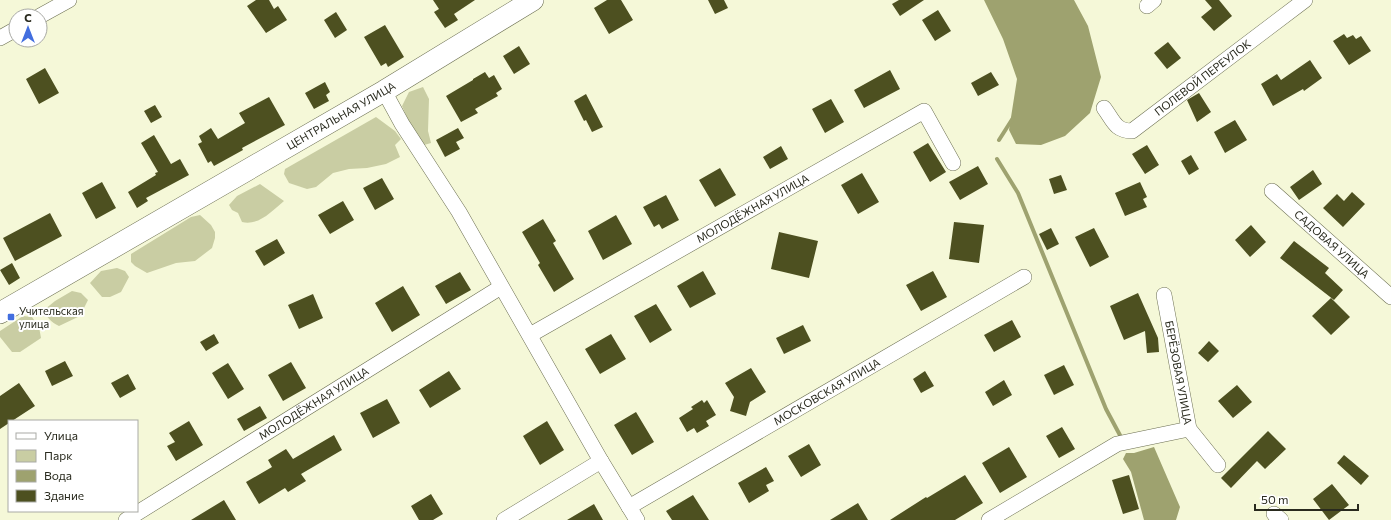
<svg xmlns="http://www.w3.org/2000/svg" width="1391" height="520" font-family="Commissioner,sans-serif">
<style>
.green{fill:#c9cda3}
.water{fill:#9ea26f}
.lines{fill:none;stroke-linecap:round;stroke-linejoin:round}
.stream{stroke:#9ea26f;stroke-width:4}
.building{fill:#4d5020}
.street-casing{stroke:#6c6f52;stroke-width:16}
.secondary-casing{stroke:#6c6f52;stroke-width:22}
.street{stroke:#fff;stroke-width:15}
.secondary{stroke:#fff;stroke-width:21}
.poi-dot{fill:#426edf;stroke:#fff;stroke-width:1.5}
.labels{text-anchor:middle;stroke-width:4;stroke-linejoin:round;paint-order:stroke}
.street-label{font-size:11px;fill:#292a1e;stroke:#fff}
.poi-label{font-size:11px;fill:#292a1e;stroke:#fff;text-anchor:start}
</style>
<rect width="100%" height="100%" fill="#f5f8d8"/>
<path class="green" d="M423,87L429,99L428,131L431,143L424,145L411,126L402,106L409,92Z
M376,117L395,131L401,139L395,145L400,157L386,164L367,168L349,169L333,173L316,187L307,189L289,183L284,174L285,169Z
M260,184L284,201C272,211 259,226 242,222L238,213L232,210L229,205L237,196Z
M200,215L211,225L215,232V238L212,248L195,261L176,263L147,273L135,266L131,262V254L191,217Z
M117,268L125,271L129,277L121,292L110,297H102L90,283L101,271Z
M72,291L81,293L88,300L80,316L59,326C51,322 47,318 44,310L55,301Z
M23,316L32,317L39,327L41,338L20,352H12L0,337V331Z"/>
<path class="water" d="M984,0H1074L1088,26L1101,77L1090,113L1065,136L1041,145L1016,144L1009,130L1017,79L1003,39Z
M1154,447L1180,507L1176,520H1144L1131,472L1123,459L1126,453H1134Z"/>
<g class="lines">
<path class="stream" d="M999,140L1013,118
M997,159L1018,193L1106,409L1122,439"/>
</g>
<path class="building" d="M256,0H269L274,9L278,6L287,20L266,33L247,6Z
M433,0H475L454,14L458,20L445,28L434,12L439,9Z
M607,0H621L633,20L609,34L594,8Z
M708,0H724L728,8L715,14Z
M899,0H924L900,16L892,4Z
M1205,0H1219L1232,16L1214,31L1201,17L1212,8Z
M938,10L951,31L935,41L922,20Z
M336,12L347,30L335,38L324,20Z
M385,25L404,57L388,67L386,63L381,66L364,37Z
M1344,34L1347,38L1353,35L1356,39L1361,36L1371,51L1349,65L1333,41Z
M1168,42L1181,58L1167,69L1154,53Z
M519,46L530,64L514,74L503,56Z
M1310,60L1322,78L1304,91L1303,89L1273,106L1261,84L1277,74L1281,80Z
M45,68L59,93L39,104L26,79Z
M890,70L900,89L864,108L854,90Z
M485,72L489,78L494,75L502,89L496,93L498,96L475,109L478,113L461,122L446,96L473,80V79Z
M991,72L999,85L978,96L971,83Z
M325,82L330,92L326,95L329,101L314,109L305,93Z
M1199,93L1211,112L1197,122L1187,100Z
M586,94L603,127L592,132L586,120L584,121L574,101Z
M269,97L285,125L242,148L243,150L214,166L211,161L208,163L198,144L202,142L199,136L211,128L218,139L245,123L239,113Z
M831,99L844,122L825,133L812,109Z
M155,105L162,117L151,123L144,111Z
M1235,120L1247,140L1225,153L1214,132Z
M458,128L464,138L456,142L460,149L445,157L436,140Z
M154,135L171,164L180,159L189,175L146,198L148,201L137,208L128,192L156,175L155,173L158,172L141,143Z
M928,143L946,172L930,182L913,152Z
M1147,145L1159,165L1145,174L1132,154Z
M781,146L788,159L770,169L763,157Z
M1191,155L1199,169L1189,175L1181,161Z
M978,166L988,184L960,200L949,182Z
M720,168L736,195L715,207L699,180Z
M1313,170L1322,184L1299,200L1290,187Z
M862,173L879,202L858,214L841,185Z
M1061,175L1067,190L1054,194L1049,179Z
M382,178L394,199L375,210L363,188Z
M102,182L116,208L96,219L82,193Z
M1140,182L1147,197L1143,199L1147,207L1125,216L1115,193Z
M1352,192L1365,204L1343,227L1323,208L1337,194L1344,201Z
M666,195L679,220L662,229L659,224L654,227L643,207Z
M343,201L354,220L330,234L318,215Z
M50,213L62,236L15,261L3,238Z
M616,215L632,244L603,260L588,231Z
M543,219L556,241L553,243L574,279L554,292L538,265L540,263L522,232Z
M954,222L984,225L979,263L949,259Z
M1251,225L1266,242L1250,257L1235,240Z
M1051,228L1059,244L1047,250L1039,234Z
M1094,228L1109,257L1090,267L1075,237Z
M779,232L818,241L809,278L771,269Z
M277,239L285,253L264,266L255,251Z
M1294,241L1329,268L1325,273L1343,290L1334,300L1280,258Z
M12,263L20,278L9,285L0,270Z
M703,271L716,294L690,308L677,286Z
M933,271L947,297L921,311L906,285Z
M460,272L471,290L446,304L435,286Z
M403,286L420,315L392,332L375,303Z
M1138,293L1158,338L1159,352L1147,353L1145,331L1124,340L1110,306Z
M313,294L323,318L299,329L288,305Z
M1331,298L1350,317L1331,335L1312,316Z
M656,304L672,330L650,343L634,316Z
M1012,320L1021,337L994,352L984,335Z
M803,325L811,341L784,354L776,338Z
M214,334L219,343L206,351L200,342Z
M611,334L626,359L600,374L585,349Z
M1209,341L1219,351L1208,362L1198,353Z
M65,361L73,376L52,386L45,371Z
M291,362L306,388L283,401L268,375Z
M228,363L244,389L228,399L212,373Z
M1064,365L1074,385L1054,395L1044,375Z
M751,368L766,392L750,402L746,416L730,411L734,397L725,383Z
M449,371L461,389L430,408L419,390Z
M925,371L934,386L921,393L913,379Z
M128,374L136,389L120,398L111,383Z
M1004,380L1012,395L993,406L985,392Z
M19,383L35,406L12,421H9V423L0,429V396Z
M1237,385L1252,402L1233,418L1218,401Z
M387,399L400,423L373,438L360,413Z
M702,400L704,403L707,400L716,415L706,421L709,426L697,433L694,428L687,432L679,418L693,409L691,407Z
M260,406L267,418L244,431L237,419Z
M636,412L654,442L632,455L614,425Z
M189,421L203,445L176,461L167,446L175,442L169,433Z
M547,421L564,450L540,465L523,436Z
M1062,427L1075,449L1059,458L1046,436Z
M1268,431L1286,449L1265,469L1257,461L1231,488L1221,478Z
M334,435L342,450L301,474L306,481L288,492L285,488L259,504L246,482L272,467L268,460L286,449L293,459Z
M809,444L821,465L801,477L788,456Z
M1009,447L1027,477L1000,493L982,463Z
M1344,455L1369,476L1361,485L1337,463Z
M766,467L774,481L766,485L769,491L749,503L738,483Z
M965,475L983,503L955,520H890L926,497L927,498Z
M1129,475L1139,509L1123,514L1112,480Z
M1332,484L1349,505L1329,520L1313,499Z
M431,494L443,514L433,520H419L411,506Z
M693,495L709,520H672L666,511Z
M224,500L236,520H191Z
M858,503L868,520H830Z
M594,504L603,520H567Z"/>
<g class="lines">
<g class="street-casing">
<g id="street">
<path d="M1147,6L1154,0"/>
<path d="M40,16L69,0"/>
<path d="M0,38L16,29"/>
<path d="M384,91L402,124L459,212L601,461L637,520"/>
<path id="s1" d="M1104,108C1113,120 1115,131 1132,131L1305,0"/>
<path id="s2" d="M1272,191L1391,297"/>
<path id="s3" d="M1164,295L1189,429L1218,465"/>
<path id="s4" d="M530,335L924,111L953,163"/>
<path id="s5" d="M629,507L1024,277"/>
<path d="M1274,514L1281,520"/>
<path id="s6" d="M126,520L501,287"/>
<path d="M504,520L601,461"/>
<path d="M989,520L1117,444L1189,429"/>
</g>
</g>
<g class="secondary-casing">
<g id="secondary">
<path id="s7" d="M0,313L384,91L533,0"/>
</g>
</g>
<use href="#street" class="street"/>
<use href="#secondary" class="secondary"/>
</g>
<rect class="poi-dot" x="7" y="313" width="8" height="8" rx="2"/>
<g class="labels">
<g class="street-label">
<text dy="4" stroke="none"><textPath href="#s1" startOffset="127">ПОЛЕВОЙ ПЕРЕУЛОК</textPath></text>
<text dy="4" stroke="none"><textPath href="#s7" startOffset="394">ЦЕНТРАЛЬНАЯ УЛИЦА</textPath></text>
<text dy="4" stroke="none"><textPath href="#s4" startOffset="256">МОЛОДЁЖНАЯ УЛИЦА</textPath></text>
<text dy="4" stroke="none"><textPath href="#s2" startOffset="80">САДОВАЯ УЛИЦА</textPath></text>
<text dy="4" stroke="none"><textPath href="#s3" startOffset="79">БЕРЁЗОВАЯ УЛИЦА</textPath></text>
<text dy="4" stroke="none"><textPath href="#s5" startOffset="229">МОСКОВСКАЯ УЛИЦА</textPath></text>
<text dy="4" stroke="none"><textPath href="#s6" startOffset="221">МОЛОДЁЖНАЯ УЛИЦА</textPath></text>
</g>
<g class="poi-label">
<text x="19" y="315">Учительская<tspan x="19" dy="13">улица</tspan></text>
</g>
</g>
<rect x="8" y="420" width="130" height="92" fill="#ffffff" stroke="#a9aaa5"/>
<rect x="16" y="433" width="20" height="6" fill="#ffffff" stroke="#a9aaa5"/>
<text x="44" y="440" font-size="12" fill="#292a1e">Улица</text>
<rect x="16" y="450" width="20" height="12" fill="#c9cda3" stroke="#a9aaa5"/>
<text x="44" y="460" font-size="12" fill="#292a1e">Парк</text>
<rect x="16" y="470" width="20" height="12" fill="#9ea26f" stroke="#a9aaa5"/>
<text x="44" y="480" font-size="12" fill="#292a1e">Вода</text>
<rect x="16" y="490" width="20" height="12" fill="#4d5020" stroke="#a9aaa5"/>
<text x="44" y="500" font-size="12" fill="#292a1e">Здание</text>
<g transform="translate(28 28)"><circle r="19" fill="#ffffff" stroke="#a9aaa5"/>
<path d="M0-3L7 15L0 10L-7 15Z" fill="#426edf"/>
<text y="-6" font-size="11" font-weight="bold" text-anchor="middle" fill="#292a1e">С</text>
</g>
<path d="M1255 504v6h103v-6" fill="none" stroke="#292a1e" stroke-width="2"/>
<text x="1261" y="504" font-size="12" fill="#292a1e" stroke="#ffffff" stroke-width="3" paint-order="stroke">50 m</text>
</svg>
